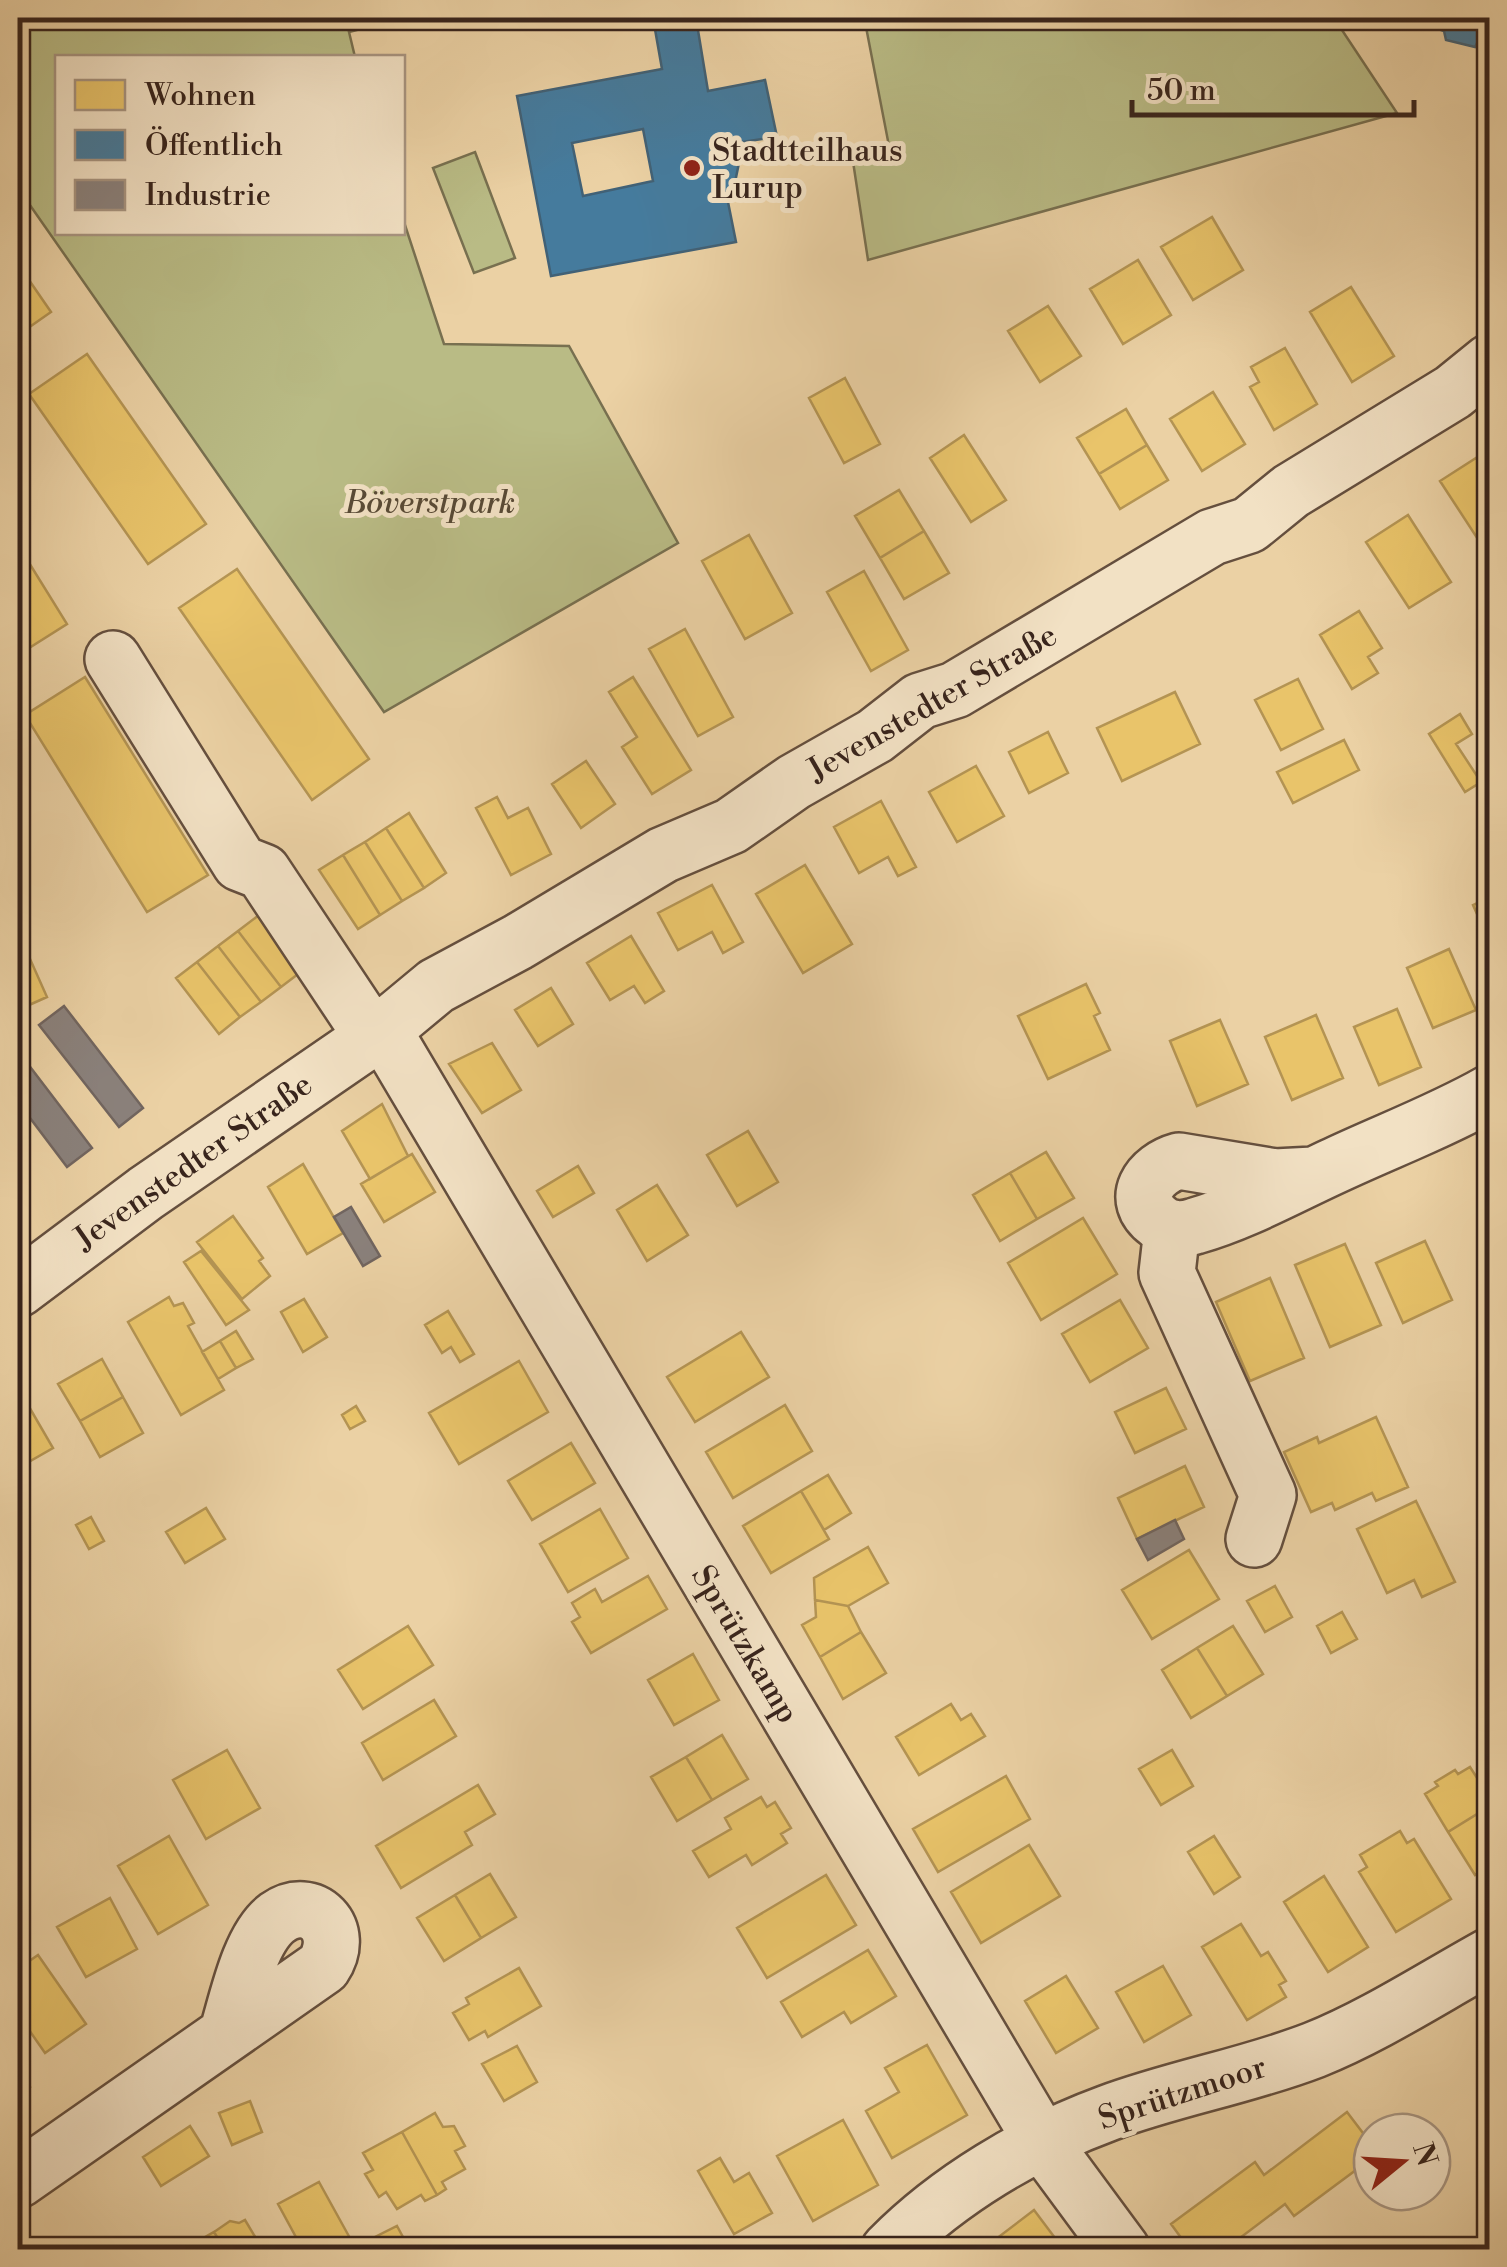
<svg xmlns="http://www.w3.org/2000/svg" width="1507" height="2267" font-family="'Libre Bodoni',serif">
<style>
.green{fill:#b9bb85;stroke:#787050;stroke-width:2.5}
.homes{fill:#e9c46a;stroke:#b49453;stroke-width:2.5}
.public{fill:#457b9d;stroke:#416176;stroke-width:2.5;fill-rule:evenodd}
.industry{fill:#8a817c;stroke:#71655f;stroke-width:2.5}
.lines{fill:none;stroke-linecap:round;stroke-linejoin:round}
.minor-casing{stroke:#654f3e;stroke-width:60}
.minor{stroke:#f2e1c4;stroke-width:55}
.poi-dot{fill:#8f2418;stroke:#f2e1c4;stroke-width:4}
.labels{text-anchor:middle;stroke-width:10;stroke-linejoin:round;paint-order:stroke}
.poi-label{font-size:32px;fill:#38241c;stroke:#f2e1c4;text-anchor:start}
.park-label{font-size:32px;font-style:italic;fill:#584a36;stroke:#f2e1c4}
.street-label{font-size:32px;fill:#38241c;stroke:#f2e1c4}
</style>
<rect width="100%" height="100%" fill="#ebd1a4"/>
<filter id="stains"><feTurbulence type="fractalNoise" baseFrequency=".002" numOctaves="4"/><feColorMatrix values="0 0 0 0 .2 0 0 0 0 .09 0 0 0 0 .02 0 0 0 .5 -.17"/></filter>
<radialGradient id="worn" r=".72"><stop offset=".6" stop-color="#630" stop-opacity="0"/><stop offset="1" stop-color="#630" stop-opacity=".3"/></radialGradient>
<path class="green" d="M18,18H403L349,32L355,57L58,58V232H402L403,219L444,344L569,346L678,543L384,712L18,188Z
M900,18H1334L1397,113L868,260L852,155L889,146L866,27Z
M475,152L515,258L474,273L433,168Z"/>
<path class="homes" d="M1212,217L1243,270L1193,300L1161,247Z
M1138,260L1171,315L1123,344L1090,289Z
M18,264L51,312L18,335Z
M1351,287L1394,356L1352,382L1310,312Z
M1048,306L1081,356L1040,382L1008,331Z
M1285,348L1317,404L1274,430L1250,387L1259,382L1251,367Z
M87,354L206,524L148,564L29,394Z
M845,378L880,444L844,463L809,398Z
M1213,392L1245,444L1202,471L1170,419Z
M1126,409L1147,445L1099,474L1077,438Z
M964,435L1006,500L971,522L930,458Z
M1147,445L1168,480L1120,509L1099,474Z
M1476,458L1490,478V542L1483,547L1440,481Z
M899,490L924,531L880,558L855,516Z
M1408,515L1451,582L1409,608L1366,542Z
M924,531L949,573L904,599L880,558Z
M749,535L792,613L745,639L702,561Z
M18,545L67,624L18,655Z
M237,569L369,759L312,800L179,608Z
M864,571L908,650L871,671L827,592Z
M1359,611L1382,648L1368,657L1378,673L1352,689L1320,635Z
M685,629L733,717L698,736L649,649Z
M85,677L208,875L147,912L25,715Z
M633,677L691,770L652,794L622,747L637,737L609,692Z
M1298,679L1323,729L1281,750L1255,700Z
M1175,692L1200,744L1122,781L1097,728Z
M1460,714L1472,734L1456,744L1481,782L1465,792L1429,734Z
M1048,732L1068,773L1029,793L1009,752Z
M1344,740L1359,770L1293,803L1277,772Z
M586,761L615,804L581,828L552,784Z
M976,766L1004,816L957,842L929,792Z
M497,797L508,818L528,808L551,854L511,875L476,808Z
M881,801L916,867L898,876L888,857L859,873L834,827Z
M409,813L446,873L424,888L386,828Z
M386,828L424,888L402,901L365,842Z
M365,842L402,901L380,915L343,855Z
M343,855L380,915L358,929L319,870Z
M805,865L852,944L803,973L756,894Z
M712,885L743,942L723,953L712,932L678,950L658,913Z
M1490,897V943L1473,905Z
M259,915L302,971L281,987L238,931Z
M238,931L281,987L261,1002L218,946Z
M18,932L47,997L18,1010Z
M631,936L664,991L645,1003L634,986L610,1000L587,963Z
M218,946L261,1002L240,1017L197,962Z
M1449,949L1476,1010L1433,1028L1407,968Z
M197,962L240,1017L219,1034L176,978Z
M1086,984L1100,1013L1094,1016L1110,1050L1048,1079L1018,1016Z
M551,988L573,1024L538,1046L515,1010Z
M1397,1009L1421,1067L1379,1085L1354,1027Z
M1316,1015L1343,1078L1292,1100L1265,1037Z
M1220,1020L1248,1084L1197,1106L1170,1041Z
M492,1043L521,1090L482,1113L449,1064Z
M382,1104L408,1156L370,1179L342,1131Z
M748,1131L778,1182L737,1206L707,1155Z
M1046,1152L1074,1198L1037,1219L1010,1173Z
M412,1154L435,1192L384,1222L361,1184Z
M303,1164L343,1233L307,1254L268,1187Z
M578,1166L594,1193L553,1217L537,1191Z
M1010,1173L1037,1219L1000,1241L973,1195Z
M657,1185L688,1235L647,1261L617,1210Z
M233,1216L263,1258L259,1261L270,1276L242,1299L197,1242Z
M1083,1218L1117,1274L1041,1320L1008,1263Z
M1425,1241L1452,1300L1403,1323L1376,1263Z
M1345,1244L1381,1325L1330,1347L1295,1265Z
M201,1251L249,1310L226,1325L184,1262Z
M1270,1278L1304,1358L1250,1381L1216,1302Z
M169,1297L174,1306L183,1303L194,1323L188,1326L224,1390L181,1415L128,1322Z
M304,1299L327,1337L303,1352L281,1312Z
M1120,1300L1148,1348L1090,1382L1062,1334Z
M448,1311L474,1354L460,1362L451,1347L442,1353L425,1325Z
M236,1331L253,1359L236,1368L220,1341Z
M741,1332L769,1377L695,1422L667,1377Z
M220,1341L236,1368L218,1379L202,1352Z
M102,1359L123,1397L80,1421L58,1384Z
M519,1361L548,1412L459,1464L429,1413Z
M1166,1388L1186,1429L1135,1453L1115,1412Z
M123,1397L143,1433L100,1457L80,1421Z
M28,1405L53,1448L18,1468V1411Z
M785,1405L812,1451L733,1498L706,1452Z
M356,1406L365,1421L350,1429L342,1415Z
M1376,1417L1408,1487L1376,1501L1372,1493L1335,1510L1332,1503L1311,1512L1284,1452L1317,1437L1319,1443Z
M571,1443L595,1483L532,1520L508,1481Z
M1185,1466L1204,1507L1137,1539L1118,1498Z
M828,1475L851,1513L824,1530L801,1491Z
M801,1491L829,1539L771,1573L743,1526Z
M1416,1501L1455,1582L1422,1597L1414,1580L1387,1593L1357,1529Z
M206,1508L225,1539L185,1563L166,1532Z
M600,1509L628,1558L568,1592L540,1544Z
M91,1517L104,1541L89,1549L76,1525Z
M868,1547L888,1583L848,1606L815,1600L814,1578Z
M1189,1550L1219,1599L1152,1639L1122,1590Z
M648,1576L667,1609L591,1653L572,1622L580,1617L572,1603L595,1589L602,1602Z
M1275,1586L1292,1617L1265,1632L1247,1601Z
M815,1600L848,1606L861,1632L820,1657L802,1625L816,1617Z
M1342,1612L1357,1639L1331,1653L1317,1626Z
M408,1626L433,1665L363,1709L338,1670Z
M1233,1626L1263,1674L1227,1696L1197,1648Z
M861,1632L886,1673L843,1699L820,1657Z
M1197,1648L1227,1696L1191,1718L1162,1670Z
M693,1654L719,1700L674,1725L648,1680Z
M434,1700L456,1736L383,1780L362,1743Z
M951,1704L961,1720L971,1714L985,1736L919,1775L896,1737Z
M722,1735L748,1779L712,1800L686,1757Z
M227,1750L260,1808L206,1839L173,1780Z
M1172,1750L1193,1786L1161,1805L1139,1769Z
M686,1757L712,1800L677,1821L651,1777Z
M1470,1767L1490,1798V1806L1448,1832L1425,1794L1438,1786L1435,1782L1455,1770L1458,1774Z
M1006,1776L1030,1819L938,1872L913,1829Z
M478,1785L495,1814L465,1832L472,1845L401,1888L376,1846Z
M761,1797L767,1807L775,1802L791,1828L781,1834L787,1843L752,1865L746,1855L709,1877L693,1851L731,1829L725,1818Z
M1490,1806V1870L1488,1868L1475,1875L1448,1832Z
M1400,1831L1407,1843L1414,1839L1451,1899L1396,1932L1359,1872L1367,1867L1360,1855Z
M169,1836L208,1905L158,1934L118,1866Z
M1214,1836L1240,1877L1214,1894L1188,1852Z
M1029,1845L1060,1896L981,1943L951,1892Z
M490,1874L516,1917L481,1938L455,1895Z
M826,1875L856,1925L767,1978L737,1928Z
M1324,1876L1368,1947L1328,1972L1284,1902Z
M455,1895L481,1938L444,1961L417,1918Z
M110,1898L137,1949L86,1977L57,1927Z
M1241,1924L1261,1956L1268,1952L1286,1981L1279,1985L1286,1997L1247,2020L1202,1947Z
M868,1950L896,1996L851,2023L844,2012L802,2037L781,2002Z
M38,1955L86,2024L45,2053L18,2014V1969Z
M1163,1966L1191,2015L1144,2042L1116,1992Z
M519,1968L541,2006L488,2037L485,2031L469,2040L453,2013L469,2004L466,1998Z
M1066,1976L1098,2028L1056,2053L1025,2001Z
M927,2045L967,2115L892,2158L866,2111L899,2092L885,2068Z
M517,2046L537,2082L504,2101L482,2064Z
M18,2069L30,2087L18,2096Z
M250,2101L262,2132L232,2145L219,2113Z
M1347,2112L1372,2145V2158L1294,2216L1285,2204L1224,2250H1190L1171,2224L1255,2162L1264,2175Z
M435,2113L443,2127L454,2126L465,2146L455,2151L465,2169L442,2182L446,2189L437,2195L402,2132Z
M843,2120L878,2185L813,2221L777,2156Z
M190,2126L209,2156L161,2186L143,2157Z
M402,2132L437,2195L425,2201L421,2195L397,2209L386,2192L379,2197L365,2174L373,2170L363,2153Z
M720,2158L734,2182L749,2173L772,2213L734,2234L698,2171Z
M319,2182L351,2240L335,2250H303L278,2204Z
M1034,2210L1064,2250H984L983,2249Z
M245,2220L263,2250H225L214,2232L230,2221L239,2223Z
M397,2226L410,2250H377L371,2239Z
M214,2232L225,2250H197L198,2241Z"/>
<path class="public" d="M653,18H696L708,91L765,80L777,137L735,143L740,158L733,192H726L736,242L551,276L517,96L662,69ZM643,129L653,181L583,196L572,143Z
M1429,18H1490V56L1487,44L1478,41L1475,47L1446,40L1444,31L1430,26Z"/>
<path class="industry" d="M64,1006L143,1108L119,1127L39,1025Z
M18,1051L92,1148L67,1167L18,1102Z
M351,1207L380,1256L363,1266L334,1217Z
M1175,1520L1184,1539L1148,1560L1137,1539Z"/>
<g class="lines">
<g class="minor-casing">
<path id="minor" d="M113,659L240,863L263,872L372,1036
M383,1030L1043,2143L1122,2250
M1314,1175L1275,1177L1179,1161C1150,1169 1128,1199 1159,1222C1169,1230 1183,1230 1195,1226C1244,1212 1290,1186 1336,1165C1387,1141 1441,1121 1490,1093
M1172,1229L1167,1273L1268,1495L1254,1539
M18,1289L146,1193L383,1030L436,986L518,942L663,855L731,826L794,782L875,736L920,701L955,690L1212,537L1249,525L1291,491L1453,392L1490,362
M18,2180L323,1967C348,1930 312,1893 277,1918C249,1939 237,2002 227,2034
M889,2250C948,2190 1029,2142 1108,2113C1175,2088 1247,2076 1314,2050C1374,2026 1432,1988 1490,1956"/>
</g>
<use href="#minor" class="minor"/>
</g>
<circle class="poi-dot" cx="692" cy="168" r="10"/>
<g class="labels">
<g class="poi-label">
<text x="712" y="161">Stadtteilhaus<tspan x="712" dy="37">Lurup</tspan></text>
</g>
<g class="park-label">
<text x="430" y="513">Böverstpark</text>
</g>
<g class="street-label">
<text transform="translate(932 702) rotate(-30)" y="11">Jevenstedter Straße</text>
<text transform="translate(193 1161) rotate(-35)" y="11">Jevenstedter Straße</text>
<text transform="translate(746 1644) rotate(59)" y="11">Sprützkamp</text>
<text transform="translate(1182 2092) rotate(-18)" y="11">Sprützmoor</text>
</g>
</g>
<rect width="1507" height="2267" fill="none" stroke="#ebd1a4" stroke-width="60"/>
<rect x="20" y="20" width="1467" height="2227" fill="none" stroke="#38241c" stroke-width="5"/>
<rect x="30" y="30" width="1447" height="2207" fill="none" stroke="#38241c" stroke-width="2.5"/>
<rect x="55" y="55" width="350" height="180" fill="#f2e1c4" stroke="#a89581" stroke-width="2.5"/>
<rect x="75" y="80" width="50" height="30" fill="#e9c46a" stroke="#a89581" stroke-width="2.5"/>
<text x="145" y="105" font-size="30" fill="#38241c">Wohnen</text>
<rect x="75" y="130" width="50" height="30" fill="#457b9d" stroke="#a89581" stroke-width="2.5"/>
<text x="145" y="155" font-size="30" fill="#38241c">Öffentlich</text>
<rect x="75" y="180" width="50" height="30" fill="#8a817c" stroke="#a89581" stroke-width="2.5"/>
<text x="145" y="205" font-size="30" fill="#38241c">Industrie</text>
<g transform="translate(1402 2162) rotate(72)"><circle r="48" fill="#f2e1c4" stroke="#a89581" stroke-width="2.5"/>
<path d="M0-8L18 38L0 25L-18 38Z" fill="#8f2418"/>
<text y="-15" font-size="28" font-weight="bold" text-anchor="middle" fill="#38241c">N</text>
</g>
<path d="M1132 100v15h282v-15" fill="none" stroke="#38241c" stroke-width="5"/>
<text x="1147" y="100" font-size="30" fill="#38241c" stroke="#f2e1c4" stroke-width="8" paint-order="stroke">50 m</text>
<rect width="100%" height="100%" filter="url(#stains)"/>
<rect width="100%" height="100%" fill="url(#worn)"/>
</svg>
